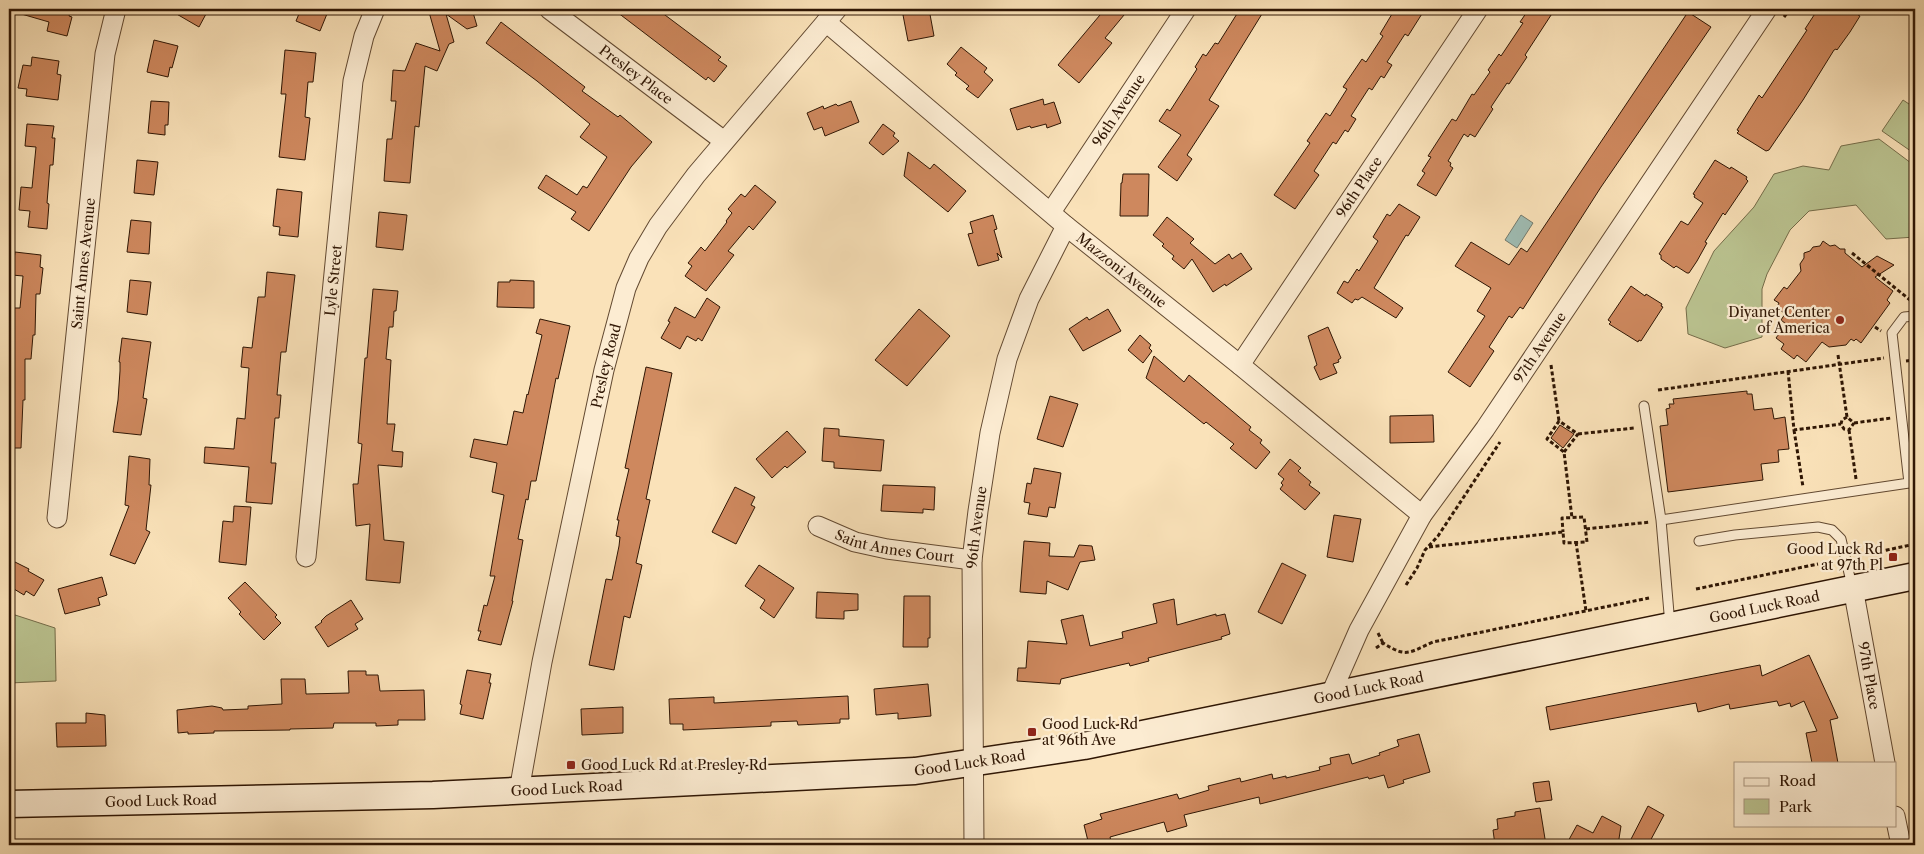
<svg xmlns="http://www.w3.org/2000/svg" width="1924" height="854" font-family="'Libre Caslon Text',serif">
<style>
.green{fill:#bbc491;stroke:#756d4a}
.water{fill:#9fbdb4;stroke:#727a6e}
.building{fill:#ce885e;stroke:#2f1604}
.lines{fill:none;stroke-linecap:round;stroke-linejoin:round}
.service-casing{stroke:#624931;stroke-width:11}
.minor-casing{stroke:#624931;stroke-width:21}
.secondary-casing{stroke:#2f1604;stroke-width:29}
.path{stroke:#2f1604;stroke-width:3;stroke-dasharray:4 2.5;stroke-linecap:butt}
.service{stroke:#fcecd2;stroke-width:9}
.minor{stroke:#fcecd2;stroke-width:19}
.secondary{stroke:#fcecd2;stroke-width:26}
.poi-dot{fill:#8f2418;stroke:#fcecd2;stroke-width:2}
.labels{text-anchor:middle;stroke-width:4.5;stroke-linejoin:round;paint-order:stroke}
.street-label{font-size:14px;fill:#2f1604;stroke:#fcecd2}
.poi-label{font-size:14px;fill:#2f1604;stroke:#fcecd2;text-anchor:end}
</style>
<rect width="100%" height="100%" fill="#fae2b9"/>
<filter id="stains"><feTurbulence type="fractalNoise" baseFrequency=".004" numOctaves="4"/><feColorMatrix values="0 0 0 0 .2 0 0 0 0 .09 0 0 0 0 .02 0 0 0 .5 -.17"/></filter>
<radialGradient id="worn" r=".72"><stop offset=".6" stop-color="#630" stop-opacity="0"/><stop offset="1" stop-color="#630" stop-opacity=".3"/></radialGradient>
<path class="green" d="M1903,100L1915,108V154L1882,131Z
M1879,139L1915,166V237L1886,239L1856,205L1809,211L1790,230L1767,274L1762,289V337L1725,348L1688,334L1686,308L1714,251L1754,207L1774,174L1803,166L1829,170L1841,146Z
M9,613L55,628L56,681L9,683Z"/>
<path class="water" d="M1521,215L1533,223L1517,248L1505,240Z"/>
<path class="building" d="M19,9H71L69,16L72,17L67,36L47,31L49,22L18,13Z
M168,9H207L204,13L206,14L199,27Z
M301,9H329L320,31L296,21Z
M439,9H472L477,26L467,29L446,14L454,42L449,44L437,71L425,66L419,127L415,126L410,183L384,181L387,139H392L396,101H391L393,70L405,71L416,43L440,51L429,12Z
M613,9H657L721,57L718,60L727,66L714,82L708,77L706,80Z
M905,9H929L934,36L908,41L903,15L906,14Z
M1105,9H1129L1105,38L1112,43L1079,83L1058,65Z
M1240,9H1265L1209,100L1219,106L1187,155L1192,159L1177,181L1158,167L1181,135L1159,121L1167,109L1170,111L1197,69L1195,67L1203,54L1206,56L1215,43L1218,44Z
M1395,9H1425L1408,36L1405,34L1387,62L1392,65L1384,78L1381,76L1372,90L1369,88L1351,116L1356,119L1348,132L1345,130L1336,144L1333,142L1314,171L1319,175L1295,209L1274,195L1310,143L1307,141L1326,113L1330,116L1347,89L1343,87L1362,59L1366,62L1383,36L1380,34Z
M1529,9H1555L1525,55L1527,57L1509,84L1507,83L1491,107L1493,109L1475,137L1470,134L1468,137L1464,134L1448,161L1451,163L1450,166L1453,168L1436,196L1417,185L1425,173L1422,171L1431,157L1428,156L1452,119L1456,121L1472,94L1474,95L1490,72L1488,70L1499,54L1501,56L1523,23L1520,22Z
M1818,9H1862L1858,15L1860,16L1850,32L1837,50L1836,49L1834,50L1803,100L1769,150L1766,151L1737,133L1739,131L1737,130L1759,95L1762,98L1807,30L1805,29Z
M1688,12L1711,27L1601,187L1523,309L1520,307L1512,318L1509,316L1489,347L1494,351L1470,387L1448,372L1485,316L1477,311L1491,288L1455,266L1471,242L1509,265L1521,248L1527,252Z
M501,22L585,87L582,91L618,117L620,115L652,142L631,167L589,231L571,219L576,212L538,188L546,175L577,195L583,186L587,188L607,157L580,137L590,124L537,81L486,43Z
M154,40L178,46L172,68L170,67L168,77L147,72Z
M961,47L987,68L984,72L993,80L978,98L966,89L969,86L955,75L957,73L947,64Z
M285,50L316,53L313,82H308L305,117L310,118L305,160L279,157L286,94H281Z
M32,57L59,61L57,74L61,75L58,100L26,96L27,89L18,88L23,65L31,66Z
M1043,99L1044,105L1054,102L1061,123L1047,128L1046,124L1031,128L1030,126L1017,130L1010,109Z
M151,101L169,102L168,125H165V135L148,133Z
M851,101L859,122L825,136L822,127L814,130L807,113L823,106L824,109L836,104L838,106Z
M27,124L54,126L52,138H55L53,165H50L47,203L49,204L47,229L28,227L30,211L19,210L21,187L32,188L36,147L25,146Z
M883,124L895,133L893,136L899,141L883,155L869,143Z
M908,152L930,169L934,164L966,191L948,212L904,176Z
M137,160L158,162L154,195L134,193Z
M1715,160L1730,169L1731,167L1747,177L1746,179L1748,181L1725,215L1723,213L1705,242L1707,243L1697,261L1689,273H1687L1676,266L1674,268L1661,259V255L1659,254L1681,221L1688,225L1703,203L1694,197L1695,195L1693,194Z
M1123,174H1149L1148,216H1120L1121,183H1122Z
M755,185L776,202L753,230L749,226L728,251L734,255L706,291L685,276L692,266L688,263L701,247L705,251L727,222L726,221L732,213L728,209L741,194L745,197Z
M277,189L302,192L298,237L279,235L280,227L273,226Z
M1399,204L1420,217L1408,236L1406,235L1374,288L1403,308L1396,318L1362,297L1358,300L1355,299L1352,303L1337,293L1344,281L1348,283L1357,269L1359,271L1378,241L1373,237L1387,214L1390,216Z
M379,212L407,215L403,250L376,247Z
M993,215L997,229L994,230L1002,258L997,253L999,260L978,266L968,234L973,233L970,222Z
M1167,217L1194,239L1190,243L1215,264L1229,254L1232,259L1241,253L1252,269L1226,286L1225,284L1213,292L1192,259L1184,269L1172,259L1174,256L1162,246L1164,244L1153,235Z
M131,220L151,222L149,254L127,252Z
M1823,241L1830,246L1835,245L1840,249H1845V253L1862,267L1877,256L1894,265L1875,277L1893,291L1887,300L1890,303L1861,343L1856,339L1854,341L1851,339L1846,345L1829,347L1822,342L1806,362L1797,355L1794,359L1781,349L1784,344L1776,338L1786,324L1781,320L1785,314L1777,307L1779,303L1774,300L1784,287L1787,289L1801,271L1800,264L1804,258V253L1810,251L1813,247L1820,246Z
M15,252L41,255L40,267L43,268L40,294H36L35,335H33L31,359H25V400H23L21,448H9V372H12L14,341H9L11,308H20L23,276L12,275Z
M267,272L295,275L286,352H281L277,395H281L279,418H275L271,463H276L272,504L246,502L249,467L204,463L205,447L234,449L237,418L245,419L249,368L241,367L243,347L252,348L258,297H265Z
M130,280L151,282L147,315L127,312Z
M510,280L534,281V308L497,307L498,282H510Z
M1631,286L1645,296L1646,294L1662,304L1661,306L1663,307L1641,341L1639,340L1638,342L1609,324L1611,322L1608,320Z
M373,289L398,291L396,311H394L393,327H389L386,359L391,360L387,424H395L392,451L403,452L402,467L378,465L384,540L404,542L400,583L366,580L370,524L356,526L353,484H358L362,444L358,443L365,358H367Z
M707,298L720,307L702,341L698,338L696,341L687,336L680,349L661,338L670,322L668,321L675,307L695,318Z
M919,309L950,336L907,386L875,360Z
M1108,309L1121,331L1083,351L1069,329L1087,317L1089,320Z
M540,319L570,326L558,379L556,378L536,481H531L528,500L526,499L518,539L523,540L512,601H513L501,645L478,640L481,631H478L484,605L487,606L495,576H490L504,495L492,492L497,463L470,457L474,439L507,445L514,411L523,413L527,394L528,395L542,335L536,333Z
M1328,327L1341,358L1338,360L1339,362L1333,364L1337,373L1320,380L1314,367L1317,365L1308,336Z
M1140,335L1151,345L1149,348L1152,351L1143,363L1128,350Z
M122,338L151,342L143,398L147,399L141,435L113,432L118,400L120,371V362H119Z
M1154,356L1184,382L1189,375L1251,427L1249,430L1262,440L1260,443L1270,452L1256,469L1230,448L1234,444L1206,422L1204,424L1146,378Z
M646,367L672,373L646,499L650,500L636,563L642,565L630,618L624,616L614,670L589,665L606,579L612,580L619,546L620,537L616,536L619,520H617L629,469L625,468Z
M1747,391V394H1752L1754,410L1772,408L1774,419L1785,417L1789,449L1778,450L1779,462L1761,464L1763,480L1668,492L1660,426L1668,425L1666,409L1670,408L1669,404H1674L1673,399Z
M1050,396L1078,404L1063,447L1037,439Z
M1433,415L1434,442L1390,443V416Z
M1560,425L1574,434L1563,448L1551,438Z
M824,428L839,429V436L884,440L881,471L834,468V462L822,461Z
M787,431L806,452L787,468L785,466L772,478L756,459Z
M129,456L150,459L149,485H151L146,530L150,532L135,564L110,555L129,506L125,505Z
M1290,459L1301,468L1298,471L1311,482L1309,485L1320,493L1305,510L1280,489L1283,485L1281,483L1284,479L1278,474Z
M1034,468L1061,473L1055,508L1049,507L1047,517L1028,514L1030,503L1024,502L1027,483L1031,484Z
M883,485L935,487L934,510L923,509V513L881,511Z
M735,487L755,497L751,505L755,507L736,544L712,532Z
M234,506L251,507L246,565L219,562L223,521L233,522Z
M1334,515L1361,519L1353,562L1327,557Z
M1024,541L1050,543L1049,556L1074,557L1079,545L1092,546L1095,560L1080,562L1068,590L1047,581L1046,594L1020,592Z
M9,559L29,569L28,571L44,580L34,596L26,591L24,595L9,586Z
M1282,563L1306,575L1282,624L1258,612Z
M759,565L794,588L774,618L760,608L765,600L745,586Z
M102,577L107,595L98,598L100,605L65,614L58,589Z
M245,582L277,615L275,617L281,623L264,640L239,614L241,612L228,598Z
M817,592L858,594V610L844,611V619L816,618Z
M904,596H930V638H928V647H903Z
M1174,599L1177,625L1216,614V616L1225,614L1230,634L1221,637L1222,639L1148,658L1149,661L1130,666L1129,663L1061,679L1060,684L1017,681L1018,668H1026L1028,641L1067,644L1061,620L1083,615L1090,646L1123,638L1122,632L1157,623L1153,604Z
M351,600L363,619L355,624L358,629L328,647L315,627L322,622L321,621L326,616Z
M1809,655L1838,718L1830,720L1838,763H1812L1806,733L1817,731L1804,701L1791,707L1790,703L1779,706L1777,701L1730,709L1729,704L1698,712L1696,703L1550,730L1546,707L1760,665L1762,676Z
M467,670L491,674L489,683H491L483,719L460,714L462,705L460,704Z
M348,671H366V675H378L380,691L424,690L425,720H398V725L376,726V723H334L333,728L290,729V730L214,731V733L188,734V732L178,733L177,710L212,706L222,708L223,710L248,709V706L282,704L281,679H305L306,694L349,693Z
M928,684L931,716L898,719V713L876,715L874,689Z
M848,696L849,719H840V723L798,725L797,721L771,722V726L683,730V724H670L669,699L714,697V703Z
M623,707V733L582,735L581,709Z
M86,713L105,715L106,746L57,747L56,723H86Z
M1419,734L1430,772L1403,780L1404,783L1388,788L1384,775L1369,779L1368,777L1260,804L1259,797L1184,815L1187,826L1167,832L1164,822L1110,837L1112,845H1089L1084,825L1102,819L1100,814L1177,794L1179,799L1209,790L1208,786L1240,778L1241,782L1272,774L1273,779L1286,776V778L1320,770L1319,767L1331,764L1330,758L1349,754L1352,764L1380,755L1379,753L1399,746L1397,740Z
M1549,781L1552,800L1536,802L1533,783Z
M1648,806L1664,815L1648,845H1628Z
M1540,808L1546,845H1495L1493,830L1498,829L1497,819L1515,816V812Z
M1602,816L1621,826L1618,845H1566L1577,825L1593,833Z"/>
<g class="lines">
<g class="service-casing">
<path id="service" d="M1644,406L1661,520L1670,625
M1661,520L1909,483L1892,333L1904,317L1915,316
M1699,541L1735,535L1818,527L1832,530L1841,539L1852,586"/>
</g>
<g class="minor-casing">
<g id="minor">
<path id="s1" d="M549,9L724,141"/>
<path id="s2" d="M826,22L1066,226L1240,365L1422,515"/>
<path id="s3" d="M1051,212L1186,9"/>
<path id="s4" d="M1240,365L1478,9"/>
<path id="s5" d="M57,518L105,54L116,9"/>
<path id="s6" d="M818,526L855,542L887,549L972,560"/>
<path id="s7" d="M306,557L353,81L364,36L375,9"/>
<path id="s8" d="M1853,588L1885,763"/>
<path id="s9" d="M1330,696L1359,630L1422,515L1485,429L1767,9"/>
<path id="s10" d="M519,791L542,662L604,370L626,288L639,258L658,226L696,175L837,9"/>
<path d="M1895,816L1901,845"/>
<path id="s11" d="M974,845L972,560L978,511L990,433L1007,359L1029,299L1066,226"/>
</g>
</g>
<g class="secondary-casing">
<g id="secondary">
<path id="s12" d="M9,804L433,795L915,771L1084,746L1915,576"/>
</g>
</g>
<path class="path" d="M1784,17L1790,9
M1852,253L1915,304
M1875,327L1881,331
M1838,355L1847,417L1854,423L1849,430L1844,429L1841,424L1842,420L1847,417
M1906,361L1915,360
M1551,365L1559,421
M1788,371L1794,430L1841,424
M1658,390L1884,358
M1854,423L1891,418
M1794,430L1803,487
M1849,430L1856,479
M1578,434L1634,428
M1564,452L1578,434L1559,421L1547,439L1564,452L1572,518
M1586,529L1650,522
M1576,542L1586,611
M1429,547L1563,532L1564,543L1587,542L1584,517L1562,518L1563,532
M1873,553L1915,544
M1406,585L1417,568L1425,550L1438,536L1500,442
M1696,589L1818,564
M1378,633L1383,643
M1376,648L1383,643C1407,658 1408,653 1433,642L1649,598"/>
<use href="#service" class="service"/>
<use href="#minor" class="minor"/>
<use href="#secondary" class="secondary"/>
</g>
<g class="poi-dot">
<circle cx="1840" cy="320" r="5"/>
<rect x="1888" y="552" width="10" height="10" rx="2.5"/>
<rect x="1027" y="727" width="10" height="10" rx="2.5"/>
<rect x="566" y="760" width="10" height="10" rx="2.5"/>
</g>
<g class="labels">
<g class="street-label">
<text dy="5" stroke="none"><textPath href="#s1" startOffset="109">Presley Place</textPath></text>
<text dy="5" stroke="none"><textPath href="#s3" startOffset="122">96th Avenue</textPath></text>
<text dy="5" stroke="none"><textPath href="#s4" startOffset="214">96th Place</textPath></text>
<text dy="5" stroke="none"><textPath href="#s5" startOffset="256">Saint Annes Avenue</textPath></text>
<text dy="5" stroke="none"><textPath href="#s2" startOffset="386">Mazzoni Avenue</textPath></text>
<text dy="5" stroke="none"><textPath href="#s7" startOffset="278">Lyle Street</textPath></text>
<text dy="5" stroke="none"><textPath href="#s9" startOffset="408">97th Avenue</textPath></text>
<text dy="5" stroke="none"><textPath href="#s10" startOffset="434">Presley Road</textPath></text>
<text dy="5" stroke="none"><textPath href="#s11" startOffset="318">96th Avenue</textPath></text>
<text dy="5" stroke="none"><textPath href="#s6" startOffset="80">Saint Annes Court</textPath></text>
<text dy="5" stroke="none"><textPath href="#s12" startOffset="1772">Good Luck Road</textPath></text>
<text dy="5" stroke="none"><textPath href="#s8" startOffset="89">97th Place</textPath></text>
<text dy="5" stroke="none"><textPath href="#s12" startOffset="1368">Good Luck Road</textPath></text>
<text dy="5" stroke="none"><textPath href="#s12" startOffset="962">Good Luck Road</textPath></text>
<text dy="5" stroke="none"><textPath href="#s12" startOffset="558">Good Luck Road</textPath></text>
<text dy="5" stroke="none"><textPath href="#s12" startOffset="152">Good Luck Road</textPath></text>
</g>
<g class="poi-label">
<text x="1830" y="317">Diyanet Center<tspan x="1830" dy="16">of America</tspan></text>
<text x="1883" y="554">Good Luck Rd<tspan x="1883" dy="16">at 97th Pl</tspan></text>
<text x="1042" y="729" text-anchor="start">Good Luck Rd<tspan x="1042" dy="16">at 96th Ave</tspan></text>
<text x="581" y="770" text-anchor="start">Good Luck Rd at Presley Rd</text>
</g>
</g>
<rect width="1924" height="854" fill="none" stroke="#fae2b9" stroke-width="30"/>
<rect x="10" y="10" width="1904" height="834" fill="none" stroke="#2f1604" stroke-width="2.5"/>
<rect x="15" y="15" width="1894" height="824" fill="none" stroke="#2f1604"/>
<rect x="1734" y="762" width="162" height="65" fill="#fcecd2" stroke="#aa9680"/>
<rect x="1744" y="778" width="25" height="8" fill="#fcecd2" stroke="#aa9680"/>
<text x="1779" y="786" font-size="15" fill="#2f1604">Road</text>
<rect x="1744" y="799" width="25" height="15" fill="#bbc491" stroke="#aa9680"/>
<text x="1779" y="812" font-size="15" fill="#2f1604">Park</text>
<rect width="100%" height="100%" filter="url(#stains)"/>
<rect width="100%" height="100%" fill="url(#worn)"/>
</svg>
